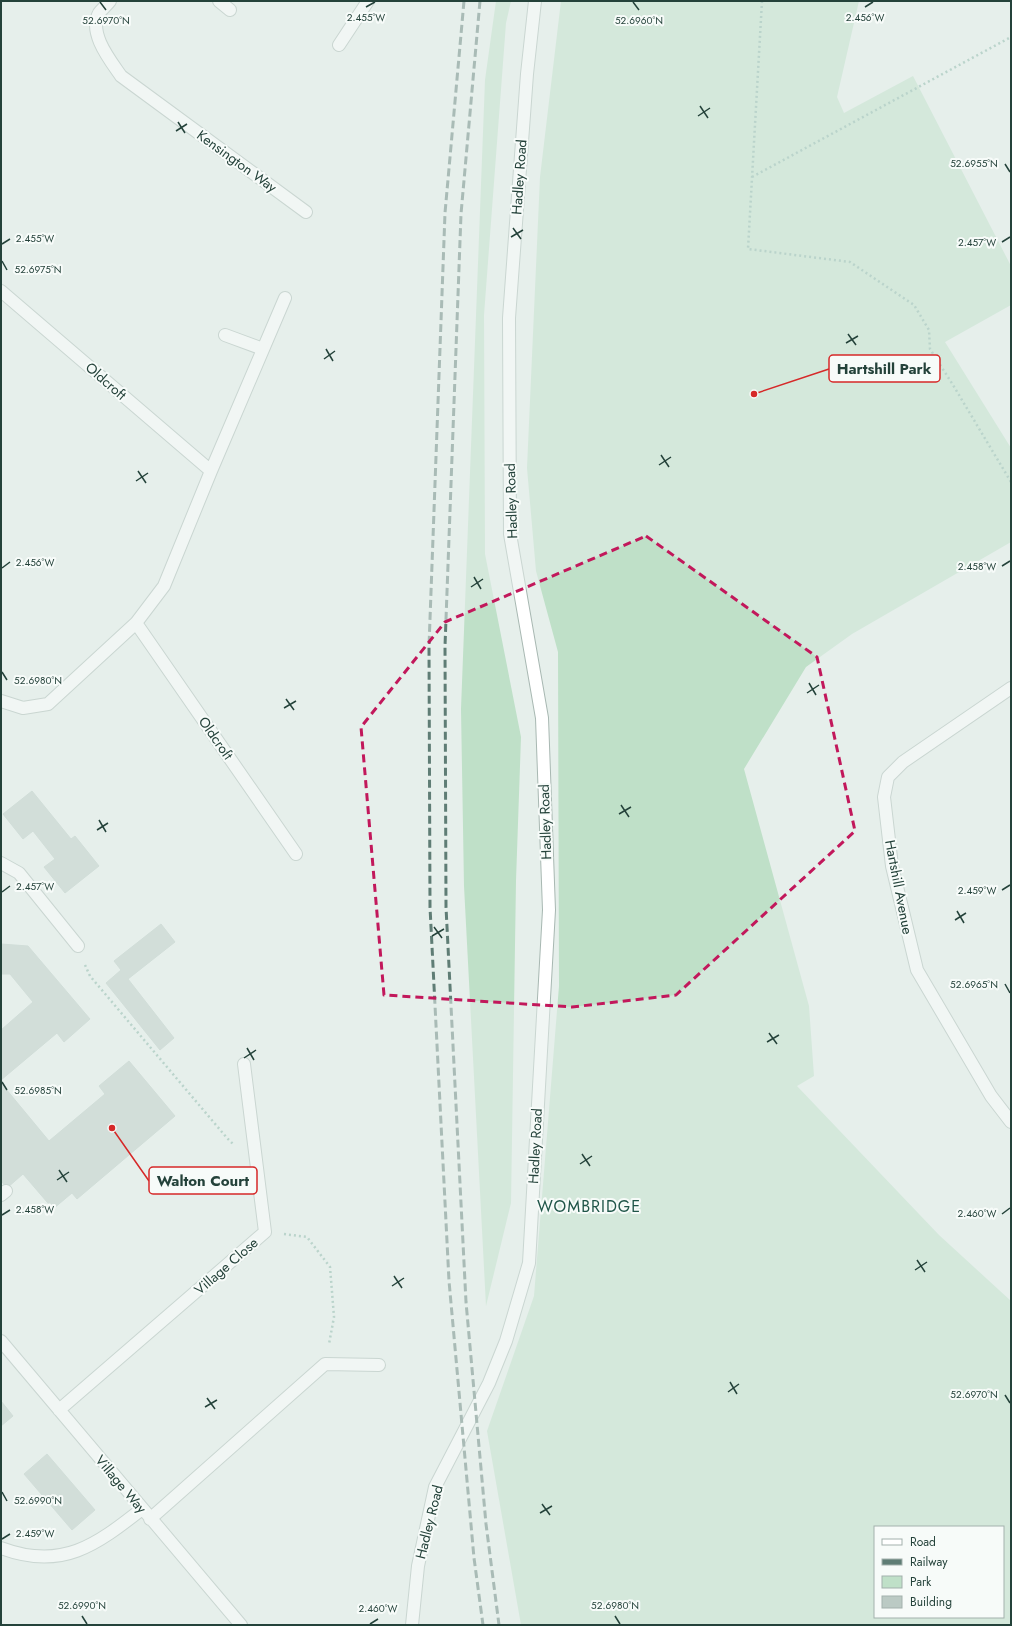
<svg xmlns="http://www.w3.org/2000/svg" width="1012" height="1626" font-family="Jost,sans-serif">
<style>
.green{fill:#bfe0c8;fill-rule:evenodd}
.building{fill:#bbcac4;stroke:#b8c9c2}
.lines{fill:none;stroke-linecap:round;stroke-linejoin:round}
.service-casing{stroke:#a8b8b2;stroke-width:14}
.minor-casing{stroke:#a8b8b2;stroke-width:14}
.tertiary-casing{stroke:#a8b8b2;stroke-width:14}
.path{stroke:#86b3a5;stroke-width:2.5;stroke-dasharray:2 3;stroke-linecap:butt}
.service{stroke:#fff;stroke-width:12}
.minor{stroke:#fff;stroke-width:12}
.tertiary{stroke:#fff;stroke-width:12}
.rail{stroke:#5f7d75;stroke-width:3;stroke-dasharray:8 4;stroke-linecap:butt}
.marked{fill:none;stroke:#c2185b;stroke-width:3;stroke-dasharray:8 5;stroke-linejoin:round}
.ticks{fill:none;stroke:#24423a;stroke-width:1.5}
.labels{text-anchor:middle;stroke-width:4;stroke-linejoin:round;paint-order:stroke}
.street-label{font-size:14px;fill:#24423a;stroke:#f7fbf9}
.quarter-label{font-size:16px;letter-spacing:1px;fill:#1f5548;stroke:#f7fbf9}
.ticks-label{font-size:10px;text-anchor:middle;fill:#24423a;stroke:#f7fbf9;stroke-width:4;stroke-linejoin:round;paint-order:stroke}
.leader{fill:none;stroke:#d62828;stroke-width:1.5}
.callout-dot{fill:#d62828;stroke:#f7fbf9;stroke-width:1.5}
.callout{fill:#f7fbf9;stroke:#d62828;stroke-width:1.5}
.callout-label{font-size:15px;text-anchor:middle;font-weight:bold;fill:#24423a}
</style>
<rect width="100%" height="100%" fill="#e6efeb"/>
<path class="green" d="M496,1H511L506,23L484,315L485,554L521,737L516,881L511,1203L486,1306L464,886L461,709L485,80Z
M561,1H859L837,97L844,113L913,76L1011,266V305L945,342L1011,448V542L852,634L806,667L744,769L809,1006L814,1076L797,1086L939,1235L1011,1301V1625H521L487,1431L534,1296L559,986L558,652L536,571L527,468L540,177ZM875,1527H1003V1617H875Z"/>
<path class="building" d="M32,791L71,839L75,836L99,866L65,893L44,867L55,859L33,831L23,839L3,814Z
M161,924L175,942L128,979L174,1038L160,1050L106,983L121,970L114,961Z
M1,944L28,946L90,1019L64,1042L57,1033L1,1080V1030L33,1002L10,974H1Z
M129,1061L175,1116L77,1199L72,1193L53,1209L23,1174L7,1188L1,1181V1083L49,1141L105,1094L99,1086Z
M1,1401L13,1416L1,1426Z
M47,1454L95,1510L72,1530L24,1474Z"/>
<g class="lines">
<g class="service-casing">
<path id="service" d="M339,45L368,1
M1,1195L6,1191"/>
</g>
<g class="minor-casing">
<path id="minor" d="M110,1C107,5 102,9 99,13C88,33 110,60 121,76L306,212
M219,1L230,10
M1,291L211,471
M225,335L263,349
M136,623L296,854
M1011,688L903,762L888,777L884,797L892,866L917,970L991,1096L1011,1122
M1,701L23,708L48,704L136,623L164,586L211,471L285,298
M1,863L19,873L78,946
M1,1341L241,1625
M59,1410L265,1232L244,1064
M150,1519L325,1364L379,1365
M1,1548C62,1571 96,1545 142,1509"/>
</g>
<g class="tertiary-casing">
<path id="tertiary" d="M412,1625L418,1566L435,1487L489,1383L506,1341L529,1263L549,910L542,718L510,534L509,318L527,74L535,1"/>
</g>
<path class="path" d="M762,1L748,249L850,262L914,305L929,330L930,349L953,385L1011,482
M752,177L1011,37
M85,965L90,976L227,1138L233,1144
M284,1234L307,1237L330,1267L334,1317L329,1344"/>
<use href="#service" class="service"/>
<use href="#minor" class="minor"/>
<use href="#tertiary" class="tertiary"/>
<path class="rail" d="M464,1L445,213L429,646L430,907L449,1281L474,1558L483,1625
M480,1L461,214L445,646L446,907L466,1302L486,1524L499,1625"/>
</g>
<path d="M0 0H1012V1626H0ZM646,536L817,657L855,831L676,995L572,1007L384,995L361,727L445,622Z" fill="#e6efeb" fill-opacity=".55" fill-rule="evenodd"/>
<path class="marked" d="M646,536L817,657L855,831L676,995L572,1007L384,995L361,727L445,622Z"/>
<path class="ticks" d="M100,2L106,10M633,2L639,10M366,7L375,2M865,7L873,2M700,106L708,118M698,116L710,108M178,122L185,133M176,131L187,124M1005,164L1010,172M513,228L521,239M511,237L523,230M1002,242L1010,237M2,244L10,239M2,261L7,270M848,334L856,345M846,343L858,336M326,349L333,361M324,359L335,351M661,455L669,467M659,465L671,457M138,471L146,483M136,481L148,473M1002,566L1010,561M2,568L10,562M474,577L481,589M471,587L483,579M2,672L7,680M809,683L816,695M807,693L819,685M286,699L294,710M284,708L296,701M621,805L629,817M619,814L631,807M99,820L106,832M97,830L108,823M1002,890L1010,885M2,892L10,886M957,911L964,923M955,920L966,913M434,927L442,938M432,936L444,929M1005,984L1010,993M769,1033L777,1044M767,1042L779,1035M247,1048L254,1060M244,1058L256,1050M2,1082L7,1090M582,1154L590,1166M580,1164L592,1156M59,1170L67,1182M57,1180L69,1172M1002,1214L1010,1208M2,1215L10,1210M917,1260L925,1272M915,1270L927,1262M394,1276L402,1288M392,1286L404,1278M730,1382L737,1394M728,1392L739,1384M1005,1395L1010,1403M207,1398L215,1409M205,1407L217,1400M2,1492L7,1501M542,1504L550,1515M540,1513L552,1506M2,1539L10,1534M82,1616L87,1624M615,1616L620,1624M370,1624L378,1619"/>
<g class="labels">
<g class="street-label">
<text transform="translate(237 161) rotate(36)" y="5">Kensington Way</text>
<text transform="translate(519 177) rotate(-86)" y="5">Hadley Road</text>
<text transform="translate(106 381) rotate(41)" y="5">Oldcroft</text>
<text transform="translate(511 501) rotate(-92)" y="5">Hadley Road</text>
<text transform="translate(216 738) rotate(55)" y="5">Oldcroft</text>
<text transform="translate(545 822) rotate(-92)" y="5">Hadley Road</text>
<text transform="translate(899 887) rotate(79)" y="5">Hartshill Avenue</text>
<text transform="translate(535 1146) rotate(-87)" y="5">Hadley Road</text>
<text transform="translate(226 1266) rotate(-41)" y="5">Village Close</text>
<text transform="translate(121 1484) rotate(50)" y="5">Village Way</text>
<text transform="translate(429 1522) rotate(-76)" y="5">Hadley Road</text>
</g>
<g class="quarter-label">
<text x="589" y="1212">WOMBRIDGE</text>
</g>
</g>
<g class="ticks-label">
<text x="366" y="21">2.455°W</text>
<text x="865" y="21">2.456°W</text>
<text x="106" y="24">52.6970°N</text>
<text x="639" y="24">52.6960°N</text>
<text x="974" y="167">52.6955°N</text>
<text x="35" y="242">2.455°W</text>
<text x="977" y="246">2.457°W</text>
<text x="38" y="273">52.6975°N</text>
<text x="35" y="566">2.456°W</text>
<text x="977" y="570">2.458°W</text>
<text x="38" y="684">52.6980°N</text>
<text x="35" y="890">2.457°W</text>
<text x="977" y="894">2.459°W</text>
<text x="974" y="988">52.6965°N</text>
<text x="38" y="1094">52.6985°N</text>
<text x="35" y="1213">2.458°W</text>
<text x="977" y="1217">2.460°W</text>
<text x="974" y="1398">52.6970°N</text>
<text x="38" y="1504">52.6990°N</text>
<text x="35" y="1537">2.459°W</text>
<text x="82" y="1609">52.6990°N</text>
<text x="615" y="1609">52.6980°N</text>
<text x="378" y="1612">2.460°W</text>
</g>
<path class="leader" d="M754 394L829 369M112 1128L149 1181"/>
<g class="callout-dot">
<circle cx="754" cy="394" r="4"/>
<circle cx="112" cy="1128" r="4"/>
</g>
<g class="callout">
<rect x="829" y="355" width="111" height="27" rx="4"/>
<rect x="149" y="1167" width="108" height="27" rx="4"/>
</g>
<g class="callout-label">
<text x="884" y="374">Hartshill Park</text>
<text x="203" y="1186">Walton Court</text>
</g>
<rect width="1012" height="1626" fill="none" stroke="#24423a" stroke-width="4"/>
<rect x="874" y="1526" width="130" height="92" fill="#f7fbf9" stroke="#a3b1ad"/>
<rect x="882" y="1539" width="20" height="6" fill="#ffffff" stroke="#a3b1ad"/>
<text x="910" y="1546" font-size="12" fill="#24423a">Road</text>
<rect x="882" y="1559" width="20" height="6" fill="#5f7d75" stroke="#a3b1ad"/>
<text x="910" y="1566" font-size="12" fill="#24423a">Railway</text>
<rect x="882" y="1576" width="20" height="12" fill="#bfe0c8" stroke="#a3b1ad"/>
<text x="910" y="1586" font-size="12" fill="#24423a">Park</text>
<rect x="882" y="1596" width="20" height="12" fill="#bbcac4" stroke="#a3b1ad"/>
<text x="910" y="1606" font-size="12" fill="#24423a">Building</text>
</svg>
